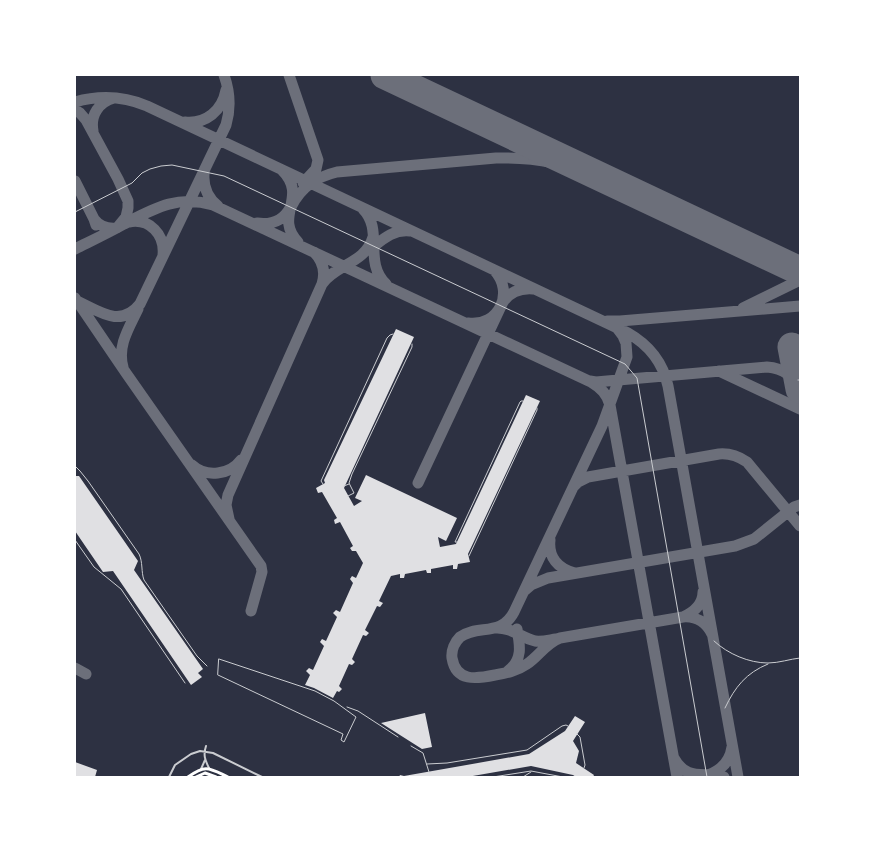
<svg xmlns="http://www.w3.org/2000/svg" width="875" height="852" font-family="'Public Sans',sans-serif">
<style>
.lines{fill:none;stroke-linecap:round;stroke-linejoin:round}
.taxiway{stroke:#6c6f7a;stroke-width:11}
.runway{stroke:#6c6f7a;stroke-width:29}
.building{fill:#e0e0e3}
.service{stroke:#caccd0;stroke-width:1}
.pedestrian{stroke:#caccd0;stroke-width:1}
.minor{stroke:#caccd0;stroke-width:2}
.primary{stroke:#fff;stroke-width:3}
</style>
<rect width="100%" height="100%" fill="#2d3142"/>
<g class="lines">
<path class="taxiway" d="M289,75L318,160L316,169L303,183
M75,102C100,95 123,96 147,106L628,333C649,345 663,363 668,386L738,777
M75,110L80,113L86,120L118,179L128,201V208L126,217L117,228C108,229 100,227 94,219
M185,122C206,124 222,111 226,90
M93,131C90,115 99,102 114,98
M282,170C309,197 273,216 298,242
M204,174C203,188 208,198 218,206
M75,181L94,219L96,225
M291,207C301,187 316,177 337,172L496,158C540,157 566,164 606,179
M363,209C384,230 363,262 386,284
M129,222C150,218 165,235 163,255
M257,223C271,225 283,221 290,208
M75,249C91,241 108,233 124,224C155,208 177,195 213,205L591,382C601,388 607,394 610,405L677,777
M369,250C382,240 393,229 410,231
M322,284C336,264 365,264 373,237
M75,298L126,373L261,566L262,572L251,611
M79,302C100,312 121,328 140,304L226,125C231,108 230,92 224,75
M743,308L800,280
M607,321H620L800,306
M468,323C499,327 515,292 494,270
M617,328L623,336L626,343L627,357L602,426L514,612C501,637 478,624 460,637C455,642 451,650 452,658C456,682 476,679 495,675C506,673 517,671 527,664C539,656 546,643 560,638L683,617C694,612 703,604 703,592
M123,367C117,346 129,328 138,309
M719,371L800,409
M590,381L596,382L607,381L767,367C783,368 795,377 800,393
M192,465C206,478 230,475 241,460
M418,483L503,302C510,292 520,288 533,289
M574,486L578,482L588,477L719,454C730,453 738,456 747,462L800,526
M229,519L226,505L228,495L322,284C326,271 323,261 314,252
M550,540C548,557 558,569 575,573
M524,591L531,585L548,578L735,546L754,539L794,507L800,505
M683,617C695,616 706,622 712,634
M495,628C511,627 520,637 535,641C542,642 549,640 556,639
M75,668L86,674
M508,671C523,660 520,645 517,629
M674,758C687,782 704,771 724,777
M708,775C722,770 730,761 732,747"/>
<path class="runway" d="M385,75L800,271
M792,347L800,389"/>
</g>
<path class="building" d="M396,329L414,337L344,488L354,506L362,501L355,498L366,475L457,518L446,541L438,537L440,547L456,544L526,395L540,401L468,554L470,562L458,564L457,569H453V565L431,569V573H427L426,570L405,574L404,578H400V574L391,576L379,601L383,603L380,607L377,606L365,630L369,633L366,636L363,635L352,659L355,662L352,665L349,664L339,686L342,689L339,692L337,691L333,698L314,688L305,685L310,675L306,671L309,668L313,670L324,646L320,642L322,639L326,641L337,617L333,613L336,610L340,612L353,583L350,579L352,576L356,578L363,563L356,551H352L350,548L353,546L340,522L335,524L334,520L337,518L322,492L318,493L316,488L325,483L324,480Z
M75,476H79L138,561L134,570L203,669L198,673L202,677L191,685L113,571L103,572L75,531Z
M425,713L432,747L422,749L381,723Z
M575,716L585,722L573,741L579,751L576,763L594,775L593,777H576L573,775L531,766L467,777H399L400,775L404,776L529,754L565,731Z
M75,762L97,770L95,777H75Z"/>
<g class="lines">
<path class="service" d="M75,212L132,183L142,173L150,169L161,166L172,165L224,176L625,364L637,378L707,777
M798,380H800
M75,466L80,471L88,481L139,554C143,562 141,572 144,580L197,656L207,666
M323,484L321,481L387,338L390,335L393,334
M344,486L349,484
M348,496L354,493L349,483L352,474L412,347V344
M75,540L94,567L121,589L185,683
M457,542H455L520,402L521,401H523
M469,556L537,410V408
M714,641C728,654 749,663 768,663C779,663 790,659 800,658
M347,707L358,711L398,737
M725,708C735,687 746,673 768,664
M577,734L580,737L585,765L584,768
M411,746L423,753L429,772
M427,764L447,763L527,750L562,726L566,725L568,726
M493,777L531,771L563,777
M523,777L531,772"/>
<path class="pedestrian" d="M219,659L315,691L334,701L356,717L344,742L341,740L343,734L218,675Z"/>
<path class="minor" d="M206,746C203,755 205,760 209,768
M201,769L205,760
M169,777L175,765L191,754L200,751L213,753L262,777"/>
<path class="primary" d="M188,777C206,764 209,768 228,777
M196,777L205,773L216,777"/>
</g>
<rect width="875" height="852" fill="none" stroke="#ffffff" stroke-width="152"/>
</svg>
